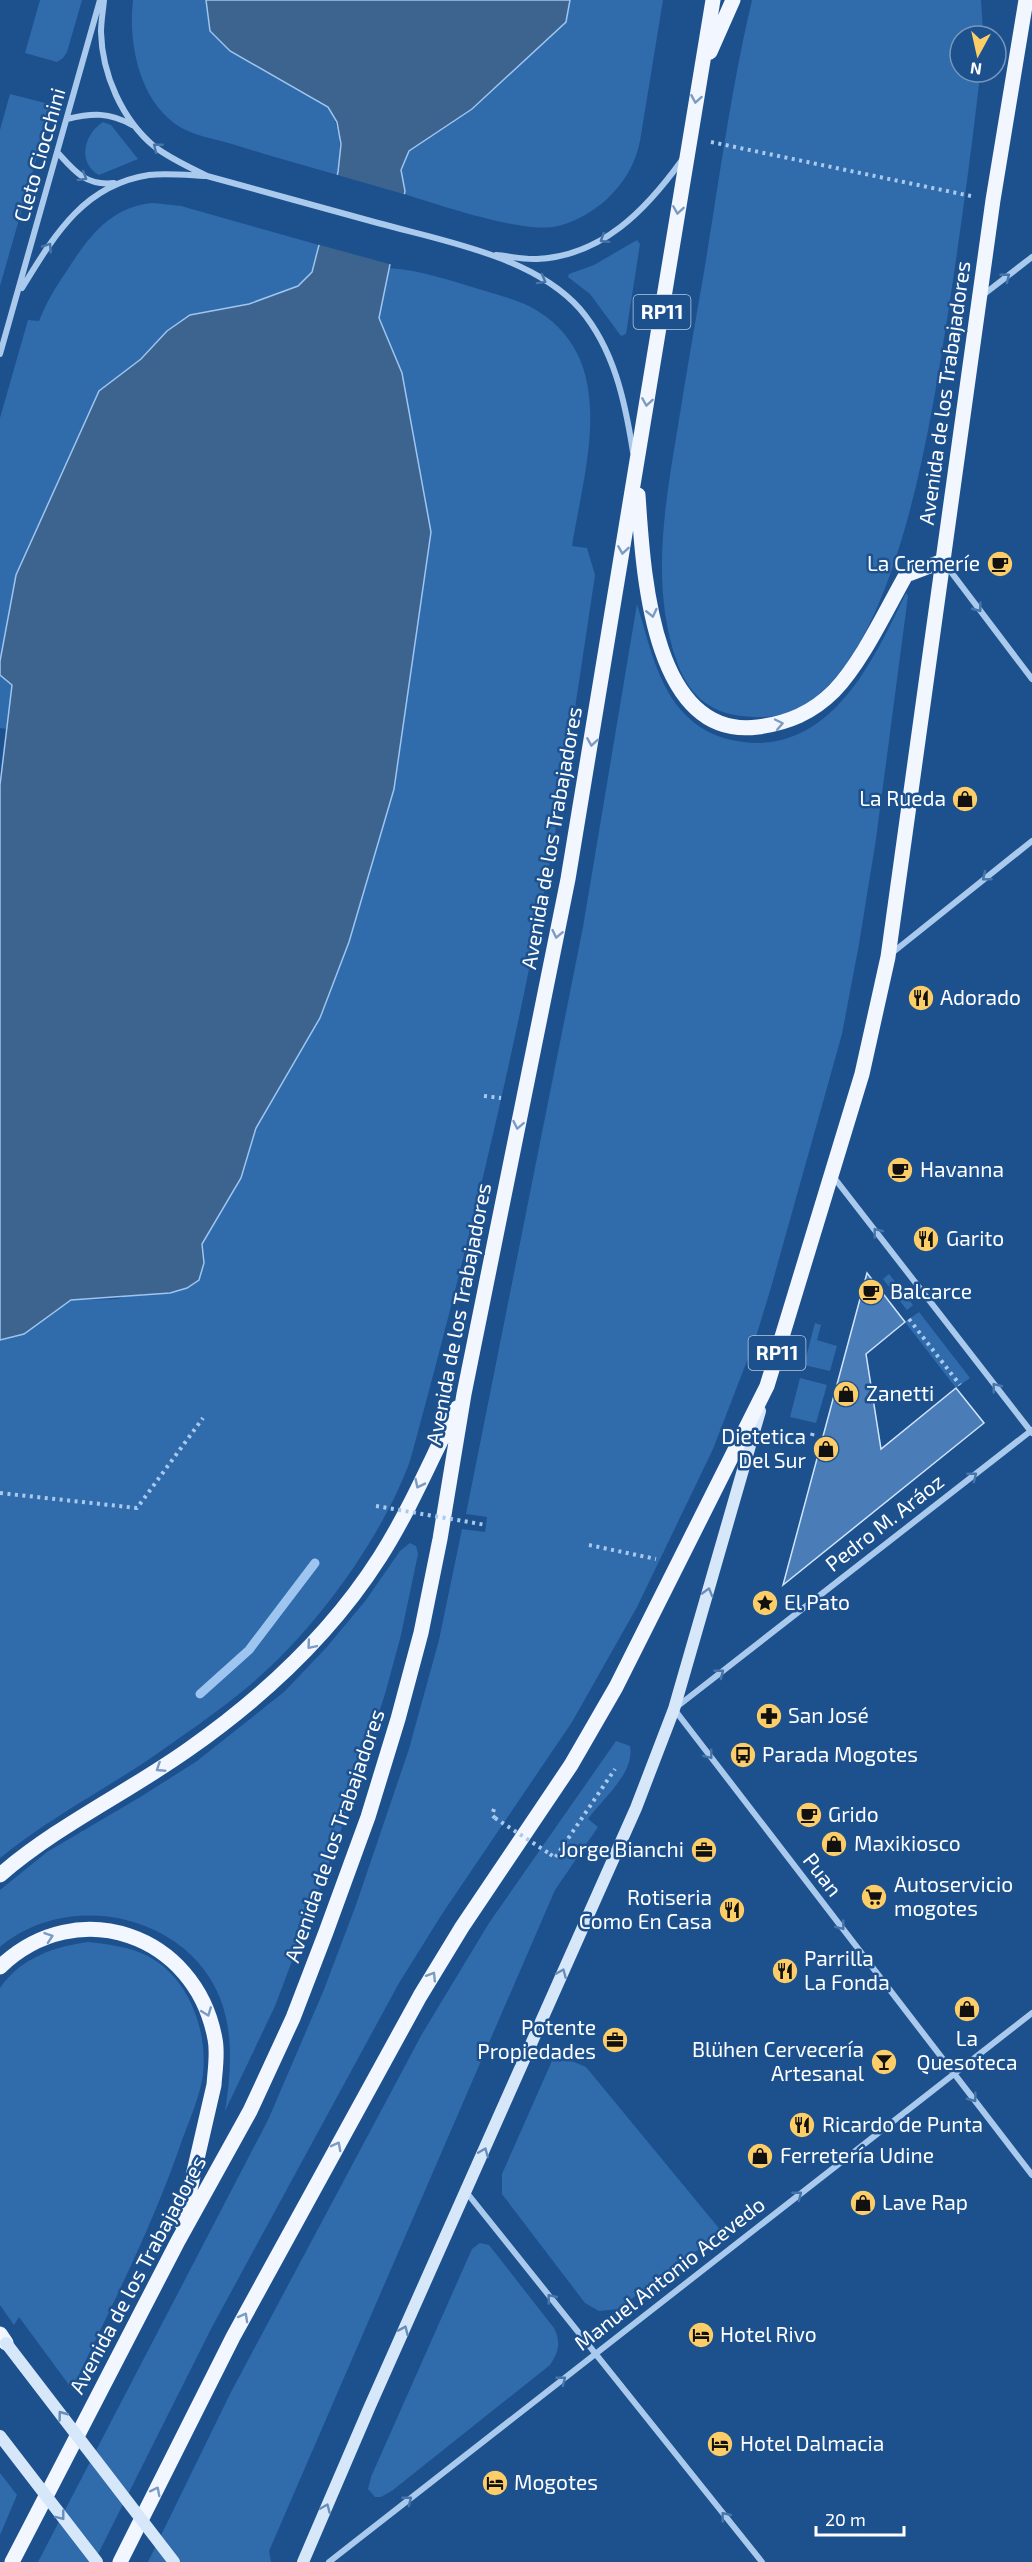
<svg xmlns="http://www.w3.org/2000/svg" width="1032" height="2562" font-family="'Exo 2',sans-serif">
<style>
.green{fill:#306bac}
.water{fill:#3d648f;stroke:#9dc5ef;stroke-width:1.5}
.pier{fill:#1d518e}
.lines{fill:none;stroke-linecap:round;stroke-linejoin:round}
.stream{stroke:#9dc5ef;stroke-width:9}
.building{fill:#4a7db8;stroke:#d0e4fa;stroke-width:1.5}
.path{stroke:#aacaed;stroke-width:4;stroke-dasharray:3 4.5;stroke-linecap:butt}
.street{stroke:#aacaed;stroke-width:6}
.secondary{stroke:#d7e7fa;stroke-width:12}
.primary{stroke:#f1f6ff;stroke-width:15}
.path-bridge{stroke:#aacaed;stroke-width:4;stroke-dasharray:3 4.5;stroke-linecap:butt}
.secondary-bridge{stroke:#d7e7fa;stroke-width:12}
.oneway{stroke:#7c9bc1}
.oneway2{stroke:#4775aa}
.oneway3{stroke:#678db9}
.labels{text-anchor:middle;stroke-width:5;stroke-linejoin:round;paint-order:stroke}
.shield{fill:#1d518e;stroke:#bbcbdd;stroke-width:1.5}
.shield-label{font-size:20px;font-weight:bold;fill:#fff}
.street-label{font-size:21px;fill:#fff;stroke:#1d518e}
.poi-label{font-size:21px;fill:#fff;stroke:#1d518e;text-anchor:start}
</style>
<rect width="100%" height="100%" fill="#1d518e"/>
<path class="green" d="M40,0H82L67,52L63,58L57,62L25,53Z
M133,0H206L210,30L328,107C342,130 341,149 338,175C302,165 267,155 232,144C215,139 195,136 180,127C139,102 128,43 133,0Z
M570,0H663L640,141C635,165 624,183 606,200C591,213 572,224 553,227C519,232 439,205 404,194L401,170L409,151L472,109L566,22Z
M752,0H981L983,32V36H960V72H980L979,84C970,163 959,241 947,320C931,419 896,668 792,711C776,718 758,718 741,716C708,712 688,693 677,662C650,586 665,504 678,426C686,375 695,323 704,272C719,181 731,89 752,0Z
M10,94L45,103L50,111L0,286V130Z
M103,122L111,125L138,159L99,175C76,162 85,133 103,122Z
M153,203L181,206L319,245L311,272L298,286L249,304L190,315L167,331L141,359L99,392L16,575L0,661V418L28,320L39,321C46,303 55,288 66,272C88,238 109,207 153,203Z
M637,240L640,244L626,334L621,336L590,294L568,277L569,274L594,265Z
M389,268C421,270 451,281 482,290C498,295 514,299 529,306C622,355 585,464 572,546L587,548L595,575C580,674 566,774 548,872C511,1071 463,1267 410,1461C381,1540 314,1631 250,1685C218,1712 182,1736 148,1760C98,1793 47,1820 0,1858V1340L24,1334L71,1300L118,1299L204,1263L202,1244L241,1178L256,1128L320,1018L349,942L394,789L402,373L378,318Z
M906,593L908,596L876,839L859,944L842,1034L770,1291L755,1340L713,1449L637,1607L572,1722L442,1914L399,1983L212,2327L94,2562H38L268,2120L323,1992L356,1905L409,1749L439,1640L462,1529L485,1532L487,1517L466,1514L583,927L637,604C648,640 656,680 680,709C697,729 718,739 743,742C832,753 874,659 906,593Z
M0,675L12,685L7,729L0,728Z
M889,1274L913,1305L907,1310L883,1279Z
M919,1312L970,1378L956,1388L905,1322Z
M815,1323L821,1325L817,1340L837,1346L830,1371L804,1365Z
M800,1378L827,1385L816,1423L790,1417Z
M410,1543L416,1546L418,1554L401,1635L385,1694L337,1842L275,2006L225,2111C231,2074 234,2034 220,1998C187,1914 68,1889 0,1947V1890L47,1852L142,1796L197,1761L284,1692L326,1648L366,1600L400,1551Z
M616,1741L630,1746C635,1773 603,1798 588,1819L598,1827L555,1890L269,2551L271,2562H148L230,2394L422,2034L489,1923Z
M88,1942C106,1944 124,1946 141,1953C187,1972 208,2028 203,2074C200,2096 190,2119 182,2140C153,2226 111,2307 72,2389L19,2317L14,2325L0,2305V1988C21,1958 53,1947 88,1942Z
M555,2054L586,2067L722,2232L618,2309L599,2311L585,2303L502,2194V2174Z
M480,2243L489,2245L554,2328C561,2342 559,2352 550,2365L393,2490L381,2497H375L368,2489L371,2477L472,2249Z
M0,2473L17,2495L0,2535Z"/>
<path class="water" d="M206,0H570L566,22L472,109L409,151L401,170L405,191L379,318L402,373L431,532L394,789L349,942L320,1018L256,1128L241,1178L202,1244L204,1263L199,1280L187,1288L170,1293L71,1300L24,1334L0,1340V785L12,685L0,675V661L16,575L99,391L141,359L167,331L190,315L249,304L298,286L312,272L338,172L341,144L337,122L328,107L230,51L210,31Z"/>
<path class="pier" d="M334,174L407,195L393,265L316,244Z"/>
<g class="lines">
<path class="stream" d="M200,1694L249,1650L315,1563"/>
</g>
<path class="building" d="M867,1273L905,1322L866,1354L881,1449L956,1388L984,1423L783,1585Z"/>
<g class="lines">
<path class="path" d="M711,142L971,196
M484,1096L501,1098
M909,1319L960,1385
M812,1436L813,1432
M0,1493L137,1508L203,1418
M589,1545L656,1559
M494,1809L492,1815L495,1818
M550,1854L555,1858L615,1769"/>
<path class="street" d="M104,0C103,11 101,22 101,32C102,74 122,120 155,147C171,159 189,167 207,176C264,192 321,207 378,223C443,241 533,256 580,309C614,349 625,401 633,452
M67,119C92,113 109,112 132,125
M58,153C75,172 86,186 114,183
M496,255C509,256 524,260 537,259C602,256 646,210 682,160
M22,288C54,236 83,185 149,175C167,173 186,175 204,176
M983,295L1032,257
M0,354L100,0
M945,564L1032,679
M892,953L1032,841
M832,1175L1032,1433
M1032,1430L674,1709L1032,2175
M467,2193L762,2562
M329,2562L1032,2013"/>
<path class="secondary" d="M303,2562L370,2406L636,1808L674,1709L760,1411"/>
<path class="primary" d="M710,52L733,0
M638,495C643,566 650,741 758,727C788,723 812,713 834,691C862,662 886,610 906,575L943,561
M0,1875C58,1825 127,1793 189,1749C263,1697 331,1634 380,1557C410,1510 432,1457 457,1408
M0,1967C77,1893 196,1934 215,2039C218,2053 215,2070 214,2085L182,2224
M0,2334L6,2343
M12,2562L178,2241L250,2111L293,2018L326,1932L368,1817L398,1719L421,1633L440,1539L464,1394L568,879L713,0
M120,2562L233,2337L420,1996L462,1927L571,1765L616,1687L767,1386L862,1074L888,957L993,200L1026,0"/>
<path class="path-bridge" d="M376,1506L486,1525
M495,1818L550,1854"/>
<path class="secondary-bridge" d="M6,2343L174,2562
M0,2436L97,2562"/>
</g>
<defs><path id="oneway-chevron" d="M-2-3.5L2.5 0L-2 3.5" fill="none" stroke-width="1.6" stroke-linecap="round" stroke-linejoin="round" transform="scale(1.5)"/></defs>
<g class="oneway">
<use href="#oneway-chevron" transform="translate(696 99) rotate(100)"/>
<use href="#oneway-chevron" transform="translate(678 210) rotate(99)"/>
<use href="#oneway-chevron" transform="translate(647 402) rotate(99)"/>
<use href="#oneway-chevron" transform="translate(623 550) rotate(99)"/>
<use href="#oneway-chevron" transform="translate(652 613) rotate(77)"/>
<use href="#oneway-chevron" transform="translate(779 724) rotate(-12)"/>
<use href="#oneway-chevron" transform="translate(592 742) rotate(99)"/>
<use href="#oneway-chevron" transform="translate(557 934) rotate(102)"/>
<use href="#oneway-chevron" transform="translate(518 1125) rotate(101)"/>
<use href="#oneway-chevron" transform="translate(419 1484) rotate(116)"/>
<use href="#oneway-chevron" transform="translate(311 1645) rotate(130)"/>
<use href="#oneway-chevron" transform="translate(160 1768) rotate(147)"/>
<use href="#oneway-chevron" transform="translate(49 1937) rotate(-19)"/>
<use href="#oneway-chevron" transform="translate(432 1976) rotate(-58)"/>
<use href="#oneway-chevron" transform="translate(207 2012) rotate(69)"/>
<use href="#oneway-chevron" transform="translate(337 2146) rotate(-62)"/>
<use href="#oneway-chevron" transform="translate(244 2317) rotate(-61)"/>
<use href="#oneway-chevron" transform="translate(156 2491) rotate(-63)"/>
</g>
<g class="oneway2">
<use href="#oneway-chevron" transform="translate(157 147) rotate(-141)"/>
<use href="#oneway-chevron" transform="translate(83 177) rotate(31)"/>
<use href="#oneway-chevron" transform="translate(604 239) rotate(148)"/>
<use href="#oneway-chevron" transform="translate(48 247) rotate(-56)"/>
<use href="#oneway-chevron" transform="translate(1006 277) rotate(-38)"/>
<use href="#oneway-chevron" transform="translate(542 280) rotate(29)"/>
<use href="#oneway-chevron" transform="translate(978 608) rotate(53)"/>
<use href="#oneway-chevron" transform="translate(986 877) rotate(141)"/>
<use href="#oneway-chevron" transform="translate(877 1232) rotate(-128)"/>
<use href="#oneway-chevron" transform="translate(996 1387) rotate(-128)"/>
<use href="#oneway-chevron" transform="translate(973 1476) rotate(-38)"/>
<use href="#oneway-chevron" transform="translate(720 1673) rotate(-38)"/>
<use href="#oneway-chevron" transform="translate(709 1755) rotate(52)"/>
<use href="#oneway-chevron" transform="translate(841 1926) rotate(52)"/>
<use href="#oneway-chevron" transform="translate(973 2098) rotate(53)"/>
<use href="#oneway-chevron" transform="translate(798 2195) rotate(-38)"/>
<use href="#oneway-chevron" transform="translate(551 2298) rotate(-129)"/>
<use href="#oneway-chevron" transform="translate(562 2380) rotate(-38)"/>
<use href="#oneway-chevron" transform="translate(408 2500) rotate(-38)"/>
<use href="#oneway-chevron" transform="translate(725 2516) rotate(-129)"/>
</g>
<g class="oneway3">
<use href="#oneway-chevron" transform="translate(708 1592) rotate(-74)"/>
<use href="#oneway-chevron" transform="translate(562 1973) rotate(-67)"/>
<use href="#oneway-chevron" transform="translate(484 2152) rotate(-67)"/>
<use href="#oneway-chevron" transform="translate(404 2330) rotate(-66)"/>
<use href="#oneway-chevron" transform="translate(62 2415) rotate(-127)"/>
<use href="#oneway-chevron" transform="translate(326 2508) rotate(-67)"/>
<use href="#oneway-chevron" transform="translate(61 2516) rotate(52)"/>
</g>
<defs>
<g id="cafe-disc" transform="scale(1.35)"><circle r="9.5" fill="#fdce68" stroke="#1d518e"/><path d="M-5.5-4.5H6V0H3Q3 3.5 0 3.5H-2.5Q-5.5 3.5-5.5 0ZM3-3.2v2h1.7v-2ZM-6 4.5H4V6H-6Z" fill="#111"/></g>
<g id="shop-disc" transform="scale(1.35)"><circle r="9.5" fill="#fdce68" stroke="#1d518e"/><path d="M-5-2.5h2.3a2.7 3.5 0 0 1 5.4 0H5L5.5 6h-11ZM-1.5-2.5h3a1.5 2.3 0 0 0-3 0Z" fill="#111"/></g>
<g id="restaurant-disc" transform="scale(1.35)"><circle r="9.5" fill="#fdce68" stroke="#1d518e"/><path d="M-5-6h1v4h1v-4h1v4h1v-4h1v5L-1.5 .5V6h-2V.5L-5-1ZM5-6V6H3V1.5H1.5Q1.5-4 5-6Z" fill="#111"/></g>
<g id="sight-disc" transform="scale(1.35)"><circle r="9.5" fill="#fdce68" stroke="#1d518e"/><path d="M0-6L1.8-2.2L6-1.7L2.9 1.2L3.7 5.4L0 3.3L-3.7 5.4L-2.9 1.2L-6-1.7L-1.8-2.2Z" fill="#111"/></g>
<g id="pharmacy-disc" transform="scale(1.35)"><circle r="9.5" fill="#fdce68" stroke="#1d518e"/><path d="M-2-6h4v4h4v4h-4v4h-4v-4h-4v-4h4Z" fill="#111"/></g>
<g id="bus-disc" transform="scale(1.35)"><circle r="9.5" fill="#fdce68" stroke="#1d518e"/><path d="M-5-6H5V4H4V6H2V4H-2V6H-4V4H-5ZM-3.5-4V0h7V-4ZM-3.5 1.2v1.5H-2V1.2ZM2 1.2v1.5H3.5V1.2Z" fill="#111"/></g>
<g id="office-disc" transform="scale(1.35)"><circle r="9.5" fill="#fdce68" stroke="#1d518e"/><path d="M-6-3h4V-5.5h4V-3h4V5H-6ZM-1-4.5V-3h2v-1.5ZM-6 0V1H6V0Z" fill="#111"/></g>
<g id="supermarket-disc" transform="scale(1.35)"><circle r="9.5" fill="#fdce68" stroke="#1d518e"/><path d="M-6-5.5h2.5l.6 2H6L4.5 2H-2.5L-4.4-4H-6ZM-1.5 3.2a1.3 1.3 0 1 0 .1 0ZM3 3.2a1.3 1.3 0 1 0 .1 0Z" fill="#111"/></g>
<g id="bar-disc" transform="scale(1.35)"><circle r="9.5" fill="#fdce68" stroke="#1d518e"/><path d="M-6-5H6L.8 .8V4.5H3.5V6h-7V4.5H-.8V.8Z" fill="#111"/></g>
<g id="hotel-disc" transform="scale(1.35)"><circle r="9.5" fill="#fdce68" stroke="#1d518e"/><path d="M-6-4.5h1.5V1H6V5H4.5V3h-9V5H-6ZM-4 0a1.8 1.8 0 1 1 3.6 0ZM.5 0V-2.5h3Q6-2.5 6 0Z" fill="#111"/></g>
</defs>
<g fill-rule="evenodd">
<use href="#cafe-disc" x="1000" y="564"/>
<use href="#shop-disc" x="965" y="799"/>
<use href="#restaurant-disc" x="921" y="998"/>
<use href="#cafe-disc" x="900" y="1170"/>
<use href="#restaurant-disc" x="926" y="1239"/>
<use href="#cafe-disc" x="871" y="1292"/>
<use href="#shop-disc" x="846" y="1394"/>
<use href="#shop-disc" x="826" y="1449"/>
<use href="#sight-disc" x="765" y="1603"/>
<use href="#pharmacy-disc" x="769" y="1716"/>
<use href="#bus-disc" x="743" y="1755"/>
<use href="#cafe-disc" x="809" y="1815"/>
<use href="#shop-disc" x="834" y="1844"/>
<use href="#office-disc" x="704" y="1850"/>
<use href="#supermarket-disc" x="874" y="1897"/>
<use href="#restaurant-disc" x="732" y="1910"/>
<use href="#restaurant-disc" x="785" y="1971"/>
<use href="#shop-disc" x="967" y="2009"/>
<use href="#office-disc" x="615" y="2040"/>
<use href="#bar-disc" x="884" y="2062"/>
<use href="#restaurant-disc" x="802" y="2125"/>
<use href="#shop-disc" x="760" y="2156"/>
<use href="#shop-disc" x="863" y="2203"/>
<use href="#hotel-disc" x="701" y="2335"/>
<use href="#hotel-disc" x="720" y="2444"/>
<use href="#hotel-disc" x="495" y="2483"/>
</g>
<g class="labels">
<g class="shield">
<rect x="633.5" y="295" width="57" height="34" rx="4.5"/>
<rect x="748.5" y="1336" width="57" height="34" rx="4.5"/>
</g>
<g class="shield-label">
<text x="662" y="319">RP11</text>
<text x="777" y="1360">RP11</text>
</g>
<g class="street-label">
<text transform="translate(40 155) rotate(-74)" y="7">Cleto Ciocchini</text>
<text transform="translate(945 393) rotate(-82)" y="7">Avenida de los Trabajadores</text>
<text transform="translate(552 838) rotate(-80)" y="7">Avenida de los Trabajadores</text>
<text transform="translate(459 1314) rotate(-79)" y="7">Avenida de los Trabajadores</text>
<text transform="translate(885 1523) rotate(-38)" y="7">Pedro M. Aráoz</text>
<text transform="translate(335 1836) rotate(-71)" y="7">Avenida de los Trabajadores</text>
<text transform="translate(822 1875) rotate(52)" y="7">Puan</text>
<text transform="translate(670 2274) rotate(-38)" y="7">Manuel Antonio Acevedo</text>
<text transform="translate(138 2275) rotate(-62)" y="7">Avenida de los Trabajadores</text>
</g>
<g class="poi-label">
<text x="980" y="571" text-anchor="end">La Cremeríe</text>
<text x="946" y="806" text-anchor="end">La Rueda</text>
<text x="940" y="1005">Adorado</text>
<text x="920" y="1177">Havanna</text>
<text x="946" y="1246">Garito</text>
<text x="890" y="1299">Balcarce</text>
<text x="866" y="1401">Zanetti</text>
<text x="806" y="1444" text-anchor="end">Dietetica<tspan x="806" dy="24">Del Sur</tspan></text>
<text x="784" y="1610">El Pato</text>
<text x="788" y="1723">San José</text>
<text x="762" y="1762">Parada Mogotes</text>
<text x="828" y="1822">Grido</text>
<text x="854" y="1851">Maxikiosco</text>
<text x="684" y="1857" text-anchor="end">Jorge Bianchi</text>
<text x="894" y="1892">Autoservicio<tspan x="894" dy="24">mogotes</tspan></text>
<text x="712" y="1905" text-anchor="end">Rotiseria<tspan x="712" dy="24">Como En Casa</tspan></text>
<text x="804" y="1966">Parrilla<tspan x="804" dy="24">La Fonda</tspan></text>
<text x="596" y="2035" text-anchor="end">Potente<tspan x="596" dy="24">Propiedades</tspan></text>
<text x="967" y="2046" text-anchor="middle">La<tspan x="967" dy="24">Quesoteca</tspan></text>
<text x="864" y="2057" text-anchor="end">Blühen Cervecería<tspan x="864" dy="24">Artesanal</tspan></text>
<text x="822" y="2132">Ricardo de Punta</text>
<text x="780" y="2163">Ferretería Udine</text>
<text x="882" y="2210">Lave Rap</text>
<text x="720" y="2342">Hotel Rivo</text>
<text x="740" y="2451">Hotel Dalmacia</text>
<text x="514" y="2490">Mogotes</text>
</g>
</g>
<g transform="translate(978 54) rotate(188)"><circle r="28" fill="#1d518e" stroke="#7797bb" stroke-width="1.5"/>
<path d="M0-4.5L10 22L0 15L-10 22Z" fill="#fdce68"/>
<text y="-9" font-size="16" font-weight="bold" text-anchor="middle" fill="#ffffff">N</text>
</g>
<path d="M816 2526v9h88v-9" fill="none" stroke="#ffffff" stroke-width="3"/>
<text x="825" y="2526" font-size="18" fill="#ffffff" stroke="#1d518e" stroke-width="4.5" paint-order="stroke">20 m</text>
</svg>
